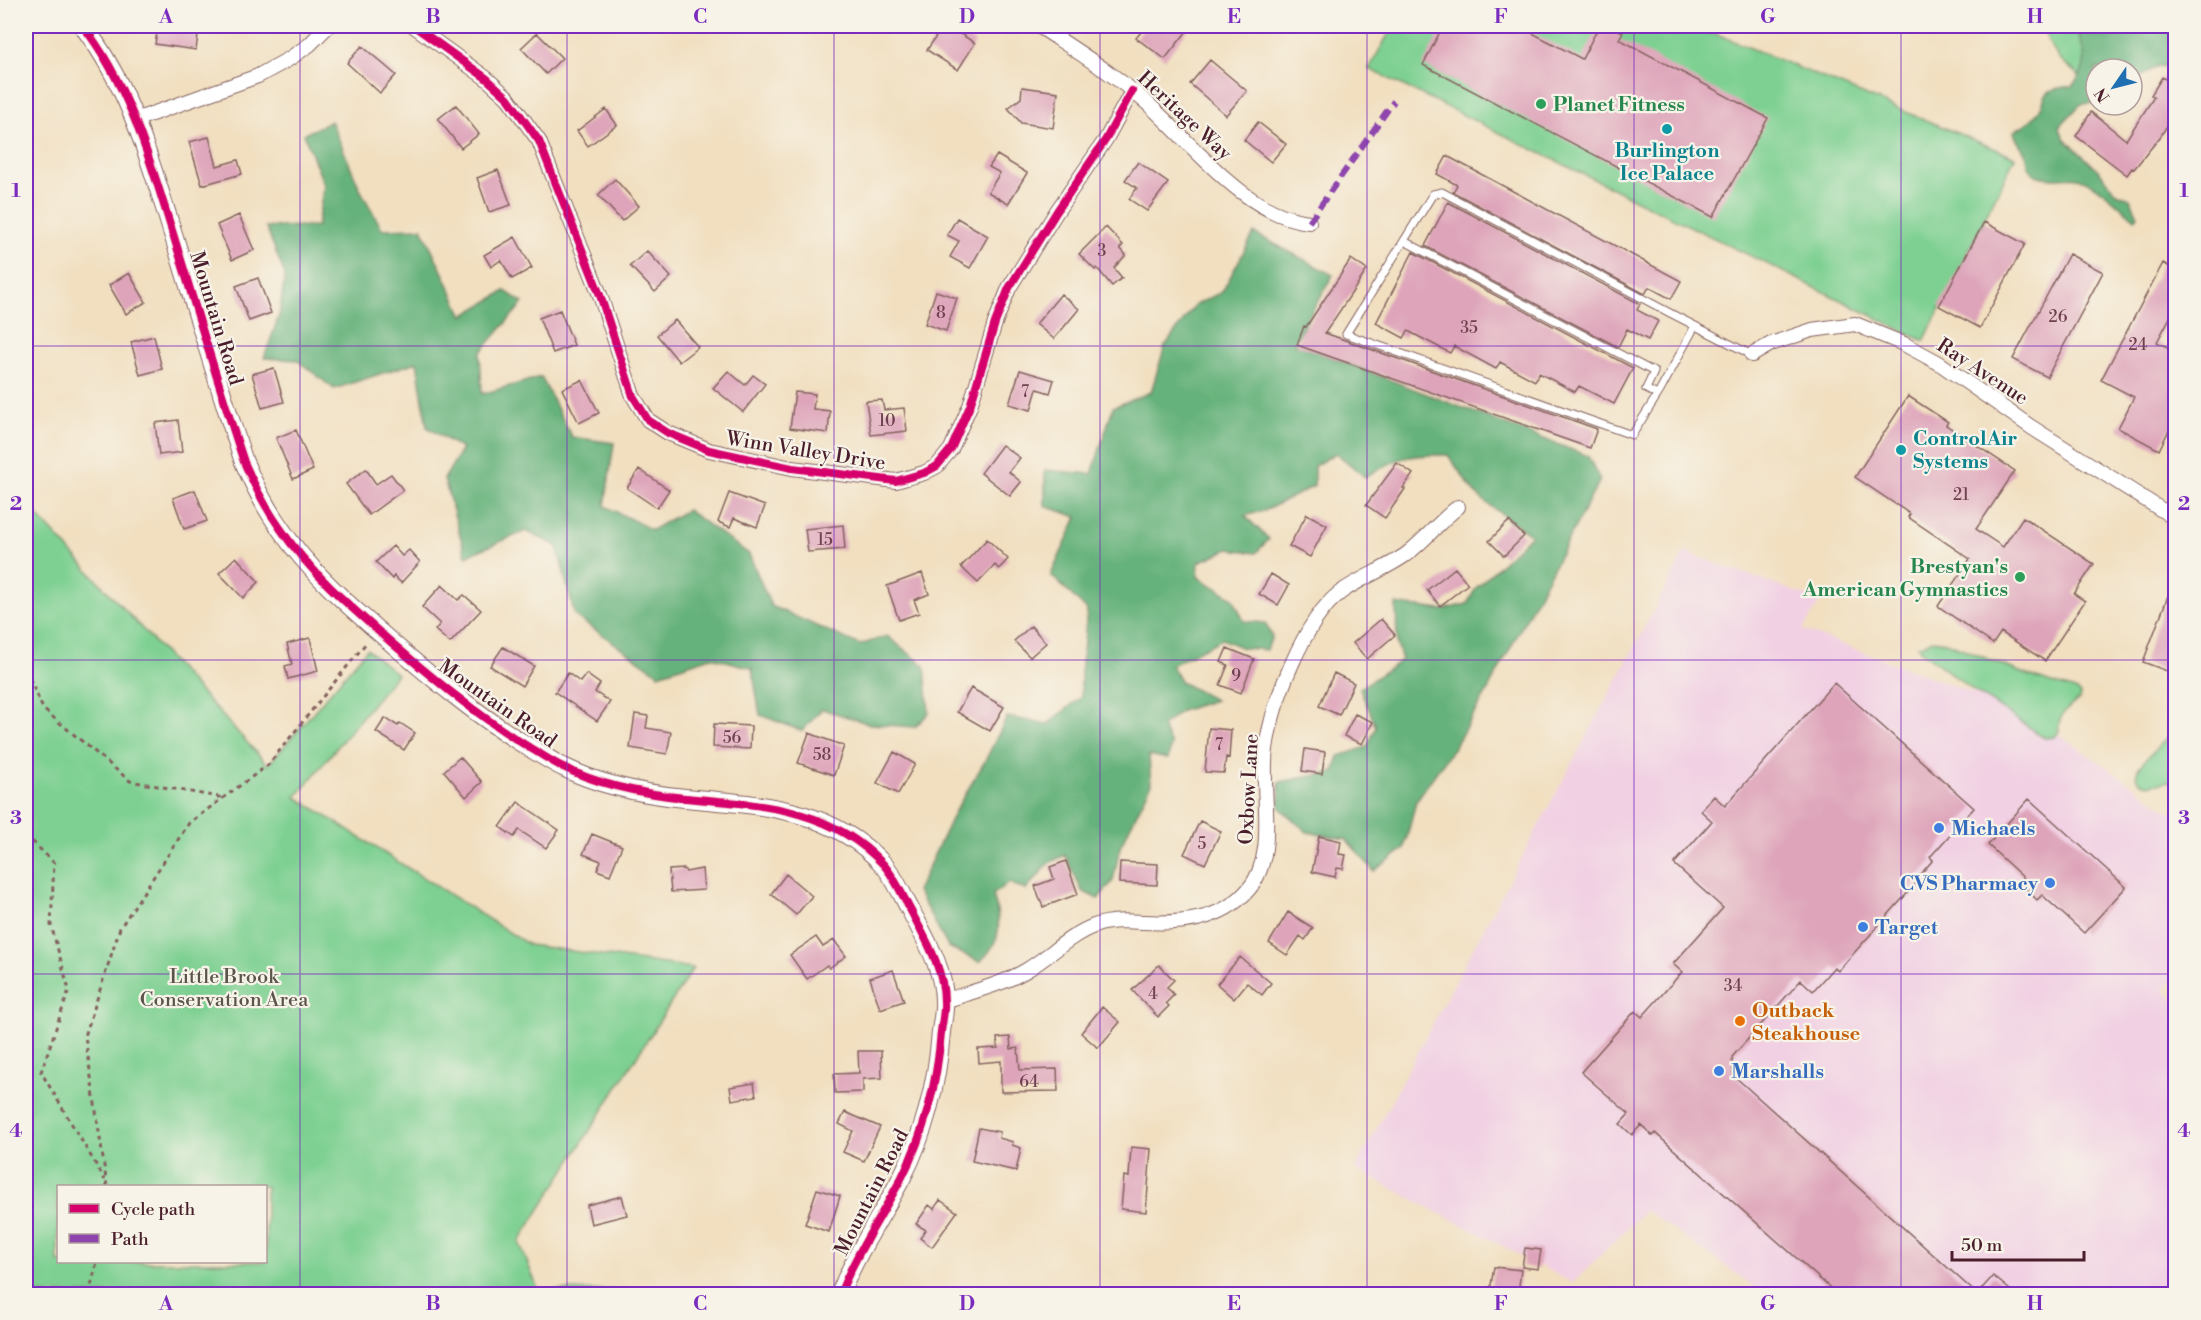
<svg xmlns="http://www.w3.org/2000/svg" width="2201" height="1320" font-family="'Libre Bodoni',serif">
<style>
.built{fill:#f1d0e3}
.green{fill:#7ed092;stroke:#64785e;stroke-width:1.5;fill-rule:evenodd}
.forest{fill:#66b27c;stroke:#586854;stroke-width:1.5}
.building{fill:#dea4ba}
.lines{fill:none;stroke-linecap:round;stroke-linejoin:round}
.service-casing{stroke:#84625f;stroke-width:9}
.minor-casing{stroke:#84625f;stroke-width:16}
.tertiary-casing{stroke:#84625f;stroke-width:20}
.path{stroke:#84625f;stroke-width:3;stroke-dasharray:4.5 4.5;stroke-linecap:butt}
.service{stroke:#fff;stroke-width:7}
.minor{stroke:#fff;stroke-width:14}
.tertiary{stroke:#fff;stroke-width:18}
.quiet{stroke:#8e44ad;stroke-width:6;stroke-dasharray:12 6;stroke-linecap:butt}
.cycleway-casing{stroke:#f7f3e8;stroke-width:11}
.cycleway{stroke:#d6006c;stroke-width:8}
.grid{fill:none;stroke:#7b2cbf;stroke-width:1.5;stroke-opacity:0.55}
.leisure-dot{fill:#2e9e5b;stroke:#f7f3e8;stroke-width:2}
.culture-dot{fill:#0f9aa8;stroke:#f7f3e8;stroke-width:2}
.shop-dot{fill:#3f7fe0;stroke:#f7f3e8;stroke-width:2}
.food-dot{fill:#e8710a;stroke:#f7f3e8;stroke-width:2}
.labels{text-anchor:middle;stroke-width:4.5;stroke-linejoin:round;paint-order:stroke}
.number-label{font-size:16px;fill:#6f404f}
.leisure-label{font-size:20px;font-weight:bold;fill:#27864d;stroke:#f7f3e8;text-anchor:start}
.street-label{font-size:20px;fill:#4a1f2b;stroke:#f7f3e8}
.culture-label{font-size:20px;font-weight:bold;fill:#0d838f;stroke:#f7f3e8}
.shop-label{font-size:20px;font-weight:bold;fill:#366cbe;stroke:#f7f3e8;text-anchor:start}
.park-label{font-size:20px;fill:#5a544a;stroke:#f7f3e8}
.food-label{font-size:20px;font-weight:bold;fill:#c56008;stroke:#f7f3e8;text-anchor:start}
.neatline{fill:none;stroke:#7b2cbf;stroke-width:2}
.grid-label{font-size:20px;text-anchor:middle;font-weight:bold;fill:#7b2cbf}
</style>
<rect width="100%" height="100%" fill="#f7f3e8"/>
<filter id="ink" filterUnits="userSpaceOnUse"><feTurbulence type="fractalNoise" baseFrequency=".0167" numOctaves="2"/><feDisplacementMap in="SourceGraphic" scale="12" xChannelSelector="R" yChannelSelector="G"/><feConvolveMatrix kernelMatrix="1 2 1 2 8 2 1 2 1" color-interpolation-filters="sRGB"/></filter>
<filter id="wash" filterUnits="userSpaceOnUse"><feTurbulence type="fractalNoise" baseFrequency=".008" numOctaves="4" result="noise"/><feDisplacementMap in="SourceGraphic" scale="24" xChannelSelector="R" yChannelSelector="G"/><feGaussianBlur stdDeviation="1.35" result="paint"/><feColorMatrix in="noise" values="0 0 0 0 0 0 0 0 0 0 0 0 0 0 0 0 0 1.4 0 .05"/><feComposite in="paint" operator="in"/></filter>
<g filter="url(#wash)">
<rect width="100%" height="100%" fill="#f1dfc0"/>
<path class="built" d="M1685,552L1820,601L1803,630L2028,713L2175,815V973L2164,990L2176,1001L2175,1294H1765L1645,1210L1573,1283L1355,1169Z"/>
<path class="green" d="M1393,26H1680L1719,35L2015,157L1924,341L1369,69Z
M2044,26H2166L2096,69L2093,84C2072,72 2046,51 2044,26Z
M26,503L268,765L367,649L397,674L296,797L529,945L693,968L519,1242L538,1289C588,1293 638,1287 688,1292L691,1294H26ZM58,1186H266V1262H58Z
M1932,640L1946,642L2027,675L2075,690L2080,694L2079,699C2069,708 2056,716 2059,731L2055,737L2045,738L1974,691L1920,650L1918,646Z
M2172,733H2175V786L2168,781C2155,783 2145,790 2136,777L2138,769L2145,760Z"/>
<path class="forest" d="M2075,26H2175V63L2166,67L2158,66L2132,82V69H2096V103L2081,104L2059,127L2065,139L2099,171L2117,193L2130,198L2138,216L2135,219C2119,205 2098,184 2078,178C2065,175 2038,184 2030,169C2027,165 2028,159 2026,155C2023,146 2015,142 2014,131C2020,127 2029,123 2034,117C2052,98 2034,90 2072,86C2092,65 2084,50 2075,26Z
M331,121L360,189L382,229L422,228L463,316L505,291L523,303L480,353L482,394L541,377L572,437L614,443L605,506L652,530L687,510L749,554L771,606L860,645L887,636L925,666L929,713L915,727L870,724L822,709L802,731L760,715L752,668L711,657L659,674L575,616L557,546L526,531L466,556L444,479L462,449L427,427L417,362L334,389L297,360L264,358L279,316L285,275L266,227L317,226L324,185L304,134Z
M1254,233L1333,275L1294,343L1588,456L1600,480L1487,692L1454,747L1416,801L1404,849L1374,871L1346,839L1307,832L1280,808L1279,782L1334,772L1339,756L1367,747L1376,727L1360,688L1402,660L1397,644L1396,604L1441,610L1467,604L1476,588L1531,535L1489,505L1474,492L1448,455C1408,454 1399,457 1365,477L1336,453L1314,466V486L1268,509L1245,516L1269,539L1256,553L1229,549L1199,562L1198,577L1233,598L1244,621L1265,623L1272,636L1267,650L1243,648L1222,639L1171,665L1181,682L1215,700L1181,711L1162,726L1171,744L1168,759L1149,755L1151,785L1120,847L1113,881L1098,899L1082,891L1065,855L1049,863L1026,890L1009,883L993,894C1001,923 1003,940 980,962L948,947L917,891L955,811L984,763L1007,717L1048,724L1081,697V673L1087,610L1051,575L1077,517L1045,506V470L1092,474L1113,407L1151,392L1165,346L1195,305L1222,292Z"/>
<g id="blocks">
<path class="building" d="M158,26L199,27L196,50L155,44Z
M943,26H948L975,43L958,70L927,50Z
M1146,26H1191L1165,59L1136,38Z
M1443,26H1519L1582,59L1599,26H1610L1623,32L1619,39L1768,118L1713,217L1423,65Z
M537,33L562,58L546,74L521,48Z
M362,46L396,75L380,93L347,63Z
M1210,60L1247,91L1226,115L1190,84Z
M2162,77L2175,86V113L2160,137L2134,169L2132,168L2127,175L2076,136L2091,112L2126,140L2154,97L2151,95Z
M1022,87L1058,92L1053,128L1021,123L1008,108L1021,98Z
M456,105L479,134L461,148L438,119Z
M606,109L617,125L588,146L577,131Z
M1258,122L1286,144L1271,162L1244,140Z
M209,137L217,166L238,160L242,174L202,185L189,142Z
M997,155L1027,173L1008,204L988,192L1000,173L989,167Z
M1447,156L1681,281L1671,299L1649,287L1645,294L1453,192L1457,185L1437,174Z
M1138,162L1168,183L1147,211L1129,199L1137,188L1125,180Z
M498,170L511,205L489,212L477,178Z
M615,179L639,206L622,221L598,195Z
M1448,202L1640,304L1637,310L1658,321L1648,340L1627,329L1618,347L1425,246Z
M239,215L254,250L232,260L217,225Z
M957,218L988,236L970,268L950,257L959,241L947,235Z
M1984,222L2025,244L1980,328L1939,306Z
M1106,227L1123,245L1120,248L1126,255L1114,268L1122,278L1112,286L1097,268L1095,270L1079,254Z
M515,237L532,268L512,279L501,260L491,267L484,255Z
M647,251L671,277L655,292L630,266Z
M1413,252L1633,368L1614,404L1579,386L1575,392L1539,373L1535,381L1500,362L1496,369L1454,346L1450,353L1408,331L1404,338L1376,323Z
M2069,254L2103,272L2047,377L2013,359Z
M1351,259L1367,270L1325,333L1597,429L1590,448L1297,345L1304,326L1306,327Z
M2163,263L2175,270V308L2157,342L2175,351V418L2159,450L2118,428L2134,397L2101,380Z
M129,273L146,302L126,314L109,285Z
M258,278L271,313L249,321L236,286Z
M936,291L957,298L946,331L925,324Z
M1061,294L1079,309L1054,339L1036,324Z
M560,310L574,345L553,353L539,318Z
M675,320L698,347L679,362L657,335Z
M154,336L162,369L140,375L131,342Z
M274,368L284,402L262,408L252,374Z
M1020,370L1054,380L1050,393L1037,389L1031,410L1009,404Z
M728,371L745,385L753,375L765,384L743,412L713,388Z
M582,380L599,413L579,423L562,389Z
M795,392L815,394L813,409L830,411L828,433L790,428Z
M1908,396L1948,422L1946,425L2015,471L1976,529L2003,547L2023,517L2094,564L2074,594L2085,601L2045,661L2001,632L1993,644L1938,606L1970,559L1908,517L1910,514L1855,477Z
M882,400L884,410L904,408L907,431L871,435L866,401Z
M178,420L182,452L159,455L155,423Z
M296,430L313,470L293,479L276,438Z
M1002,445L1020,458L1009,472L1021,482L1010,496L981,473Z
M1397,463L1413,474L1403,488L1405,489L1385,518L1366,505Z
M366,469L376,484L391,474L403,490L369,515L346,484Z
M639,469L669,490L657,508L627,488Z
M195,490L207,521L184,529L173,498Z
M729,493L765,506L757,527L734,518L730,527L718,522Z
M1307,514L1327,525L1310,557L1289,546Z
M1509,521L1524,536L1504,556L1489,541Z
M843,525L845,549L808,552L805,529Z
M987,539L1008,559L999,569L995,565L978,583L961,567Z
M393,546L402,556L409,550L420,562L401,583L394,576L392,579L376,562Z
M236,557L259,582L243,598L219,573Z
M1455,568L1468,584L1440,606L1427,590Z
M922,573L929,594L914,600L919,613L899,620L887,586Z
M1271,574L1289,585L1278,605L1259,594Z
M2174,580H2175V674L2143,662Z
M442,585L458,600L464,595L481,610L450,643L435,630L440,624L422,607Z
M1381,619L1395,635L1367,659L1353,643Z
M1031,626L1046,643L1030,657L1014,641Z
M310,638L318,671L288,679L285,666L292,664L287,644Z
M503,647L534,666L522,686L490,666Z
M1227,648L1254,659L1241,693L1220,685L1228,665L1221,662Z
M568,673L580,682L586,674L600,684L595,692L610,702L597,721L555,692Z
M1334,673L1354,683L1339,715L1319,706Z
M1834,683L1974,808L1930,857L1933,860L1918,877L1920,879L1838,971L1834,967L1813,991L1801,980L1732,1057L1733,1075L1977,1294L1993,1276L2015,1294H1837L1655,1133L1653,1136L1641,1125L1632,1135L1620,1124L1629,1114L1581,1072L1635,1011L1642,1017L1682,972L1673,964L1723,908L1674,864L1712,821L1701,811L1714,796L1725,806Z
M971,688L1004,707L990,731L957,712Z
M635,714L648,716L646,728L671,732L667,754L630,748Z
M1355,714L1373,722L1362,744L1344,736Z
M385,718L398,726L400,723L415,733L404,750L376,732Z
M714,724L751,726L750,749L713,747Z
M1209,728L1231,730L1229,758L1226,757L1224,773L1205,772Z
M809,733L844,746L834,775L798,763Z
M1305,749L1325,752L1322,774L1302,771Z
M894,752L915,764L898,794L877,783Z
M460,757L482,782L466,797L444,771Z
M2029,799L2126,887L2084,933L2042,895L2037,900L2025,888L2029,883L1988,845Z
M518,802L559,830L546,848L519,830L514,837L500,827Z
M1200,821L1221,831L1205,864L1184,854Z
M592,834L622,846L610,875L597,870L601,861L583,854Z
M1319,836L1341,841L1339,854L1346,855L1343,869L1337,868L1335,877L1312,872Z
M1066,861L1078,894L1043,907L1035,886L1054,879L1050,867Z
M1120,862L1158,864L1157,885L1119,883Z
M684,869L686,872L702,869L704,890L671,892L669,870Z
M786,874L812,896L796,915L771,894Z
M1288,912L1313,928L1305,940L1300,936L1287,955L1269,943Z
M816,937L823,947L834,940L846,956L829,968L827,965L807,979L790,955Z
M1240,957L1271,983L1262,995L1247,983L1234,999L1217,984Z
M1159,965L1174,980L1167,987L1174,995L1166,1003L1169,1006L1158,1017L1132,990Z
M893,970L904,1001L880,1009L870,978Z
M1102,1007L1120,1022L1098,1048L1081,1033Z
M1010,1037L1011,1049L1018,1048L1020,1070L1057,1069L1058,1091L1001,1092V1061L979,1063L978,1049L998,1048L997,1038Z
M858,1051H881L882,1078L863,1079V1092L835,1093L834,1074L859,1073Z
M754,1083L756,1096L732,1100L730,1087Z
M845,1112L880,1127L864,1161L843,1152L853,1131L839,1124Z
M979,1128L1000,1132L999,1138L1013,1142L1012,1145L1021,1148L1016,1171L972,1161Z
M1131,1147L1151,1149L1146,1212L1121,1209L1124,1176L1129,1177Z
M817,1189L840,1196L829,1232L805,1224Z
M622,1196L627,1215L591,1224L587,1205Z
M940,1200L957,1212L932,1247L920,1238L926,1230L916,1224L929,1205L934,1209Z
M1525,1248L1541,1250L1538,1269L1522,1267Z
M1494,1267L1521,1270L1518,1294L1490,1291Z"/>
</g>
</g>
<g filter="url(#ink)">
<use href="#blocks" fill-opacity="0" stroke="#84625f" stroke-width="1.5"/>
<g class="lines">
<g class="service-casing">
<path id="service" d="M1404,241L1654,372L1646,389L1657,395
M1695,326L1660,391L1632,435L1346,334L1433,194L1442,192L1670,313L1752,355"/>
</g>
<g class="minor-casing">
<path id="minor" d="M414,26L486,78L508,98L539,141L600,295L633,396L648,420L668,433L709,450L792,468L896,481L924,473L937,466L951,449L970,406L995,323L1009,288L1057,211L1106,139L1132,91
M1039,26C1075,50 1114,74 1147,103C1192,143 1246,216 1309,222
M135,120L258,76L289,59L309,45L328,26
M1752,355L1771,344L1812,330L1855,324L1904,344L1939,363L2031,427L2176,519
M944,1001C971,992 1001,985 1025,971C1049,957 1068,936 1094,926C1110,920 1127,921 1143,922C1181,924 1221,921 1248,890C1279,855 1260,792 1266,749C1272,704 1304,619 1341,592C1362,577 1388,568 1408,553C1426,539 1440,521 1458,507"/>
</g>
<g class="tertiary-casing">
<path id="tertiary" d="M83,26C127,82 148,154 169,221C194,301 217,382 244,462C254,485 265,507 280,528C308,570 347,604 385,637C431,677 478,716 530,748C541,754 552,762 563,767C599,785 644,794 685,798C758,805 829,806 883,864C895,877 903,897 912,913C926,940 944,969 944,1001C945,1011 942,1022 941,1032C937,1083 925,1132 902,1177C881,1217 856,1253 840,1294"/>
</g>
<path class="path" d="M26,670L43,709L130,781L224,798
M26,835L54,863L51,925L69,990L41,1072L105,1180
M107,1186L85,1036L120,928L189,823L268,765L366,643
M89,1294L97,1262"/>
<use href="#service" class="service"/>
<use href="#minor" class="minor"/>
<use href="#tertiary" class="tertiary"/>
<path class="quiet" d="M1309,222L1394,101"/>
<g class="cycleway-casing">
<path id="cycleway" d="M83,26C127,82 148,154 169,221C194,301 217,382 244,462C254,485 265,507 280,528C308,570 347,604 385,637C431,677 478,716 530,748C541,754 552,762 563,767C599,785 644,794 685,798C758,805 829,806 883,864C895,877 903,897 912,913C926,940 944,969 944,1001C945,1011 942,1022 941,1032C937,1083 925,1132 902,1177C881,1217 856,1253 840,1294
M414,26L486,78L508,98L539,141L600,295L633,396L648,420L668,433L709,450L792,468L896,481L924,473L937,466L951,449L970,406L995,323L1009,288L1057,211L1106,139L1132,91"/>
</g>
<use href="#cycleway" class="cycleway"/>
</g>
</g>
<path class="grid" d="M300,26V1294M567,26V1294M834,26V1294M1100,26V1294M1367,26V1294M1634,26V1294M1901,26V1294M26,346H2176M26,660H2176M26,974H2176"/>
<g class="leisure-dot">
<circle cx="1541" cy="104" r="6"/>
<circle cx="2020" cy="577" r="6"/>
</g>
<g class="culture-dot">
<circle cx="1667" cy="129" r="6"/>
<circle cx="1901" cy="450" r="6"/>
</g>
<g class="shop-dot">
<circle cx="1939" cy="828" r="6"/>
<circle cx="2050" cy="883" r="6"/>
<circle cx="1863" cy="927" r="6"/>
<circle cx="1719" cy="1071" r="6"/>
</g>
<circle class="food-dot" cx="1740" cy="1021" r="6"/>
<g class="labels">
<g class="number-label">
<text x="1102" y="256">3</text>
<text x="941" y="318">8</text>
<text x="2058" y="322">26</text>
<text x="1469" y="333">35</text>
<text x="2138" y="350">24</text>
<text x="1025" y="397">7</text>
<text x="887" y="426">10</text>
<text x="1961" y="500">21</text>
<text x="825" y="545">15</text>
<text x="1236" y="681">9</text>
<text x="732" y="743">56</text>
<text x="1219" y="750">7</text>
<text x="822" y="760">58</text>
<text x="1202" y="849">5</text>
<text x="1733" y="991">34</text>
<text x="1153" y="999">4</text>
<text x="1029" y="1087">64</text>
</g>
<g class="leisure-label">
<text x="1553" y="111">Planet Fitness</text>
<text x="2008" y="573" text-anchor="end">Brestyan's<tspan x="2008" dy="23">American Gymnastics</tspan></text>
</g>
<g class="street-label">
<text transform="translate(1185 115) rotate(43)" y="7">Heritage Way</text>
<text transform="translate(217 318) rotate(73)" y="7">Mountain Road</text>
<text transform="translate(1983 371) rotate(33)" y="7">Ray Avenue</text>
<text transform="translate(806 450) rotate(9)" y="7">Winn Valley Drive</text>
<text transform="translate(498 703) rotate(35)" y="7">Mountain Road</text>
<text transform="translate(1248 789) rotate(-87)" y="7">Oxbow Lane</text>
<text transform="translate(871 1192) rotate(-63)" y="7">Mountain Road</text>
</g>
<g class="culture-label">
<text x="1667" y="157">Burlington<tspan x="1667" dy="23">Ice Palace</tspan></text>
<text x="1913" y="445" text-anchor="start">ControlAir<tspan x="1913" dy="23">Systems</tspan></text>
</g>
<g class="shop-label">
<text x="1951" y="835">Michaels</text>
<text x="2038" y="890" text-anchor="end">CVS Pharmacy</text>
<text x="1875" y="934">Target</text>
<text x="1731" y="1078">Marshalls</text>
</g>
<g class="park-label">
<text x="224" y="983">Little Brook<tspan x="224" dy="23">Conservation Area</tspan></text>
</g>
<g class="food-label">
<text x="1752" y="1017">Outback<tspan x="1752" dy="23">Steakhouse</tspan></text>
</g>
</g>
<rect width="2201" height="1320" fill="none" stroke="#f7f3e8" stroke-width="66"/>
<rect x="57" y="1185" width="210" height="78" fill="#f7f3e8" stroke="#b29e9c" stroke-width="1.5"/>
<rect x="69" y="1204" width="30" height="9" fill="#d6006c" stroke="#b29e9c" stroke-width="1.5"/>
<text x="111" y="1215" font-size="18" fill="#4a1f2b">Cycle path</text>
<rect x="69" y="1234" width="30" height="9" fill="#8e44ad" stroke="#b29e9c" stroke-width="1.5"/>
<text x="111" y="1245" font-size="18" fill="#4a1f2b">Path</text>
<g transform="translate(2114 87) rotate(235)"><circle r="28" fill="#f7f3e8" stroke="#b29e9c" stroke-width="1.5"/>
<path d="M0-4.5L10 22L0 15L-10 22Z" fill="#1f6fb2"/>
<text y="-9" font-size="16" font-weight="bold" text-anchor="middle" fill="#4a1f2b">N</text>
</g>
<path d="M1952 1251v9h132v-9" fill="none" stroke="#4a1f2b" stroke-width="3"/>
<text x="1961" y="1251" font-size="18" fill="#4a1f2b" stroke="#f7f3e8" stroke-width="4.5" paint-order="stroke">50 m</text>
<rect x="33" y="33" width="2135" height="1254" class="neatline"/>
<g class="grid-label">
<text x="166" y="23">A</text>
<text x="433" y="23">B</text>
<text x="700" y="23">C</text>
<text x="967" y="23">D</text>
<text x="1234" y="23">E</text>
<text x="1501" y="23">F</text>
<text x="1768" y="23">G</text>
<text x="2035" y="23">H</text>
<text x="16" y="197">1</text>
<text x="2184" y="197">1</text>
<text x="16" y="510">2</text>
<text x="2184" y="510">2</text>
<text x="16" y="824">3</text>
<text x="2184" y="824">3</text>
<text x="16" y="1137">4</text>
<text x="2184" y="1137">4</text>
<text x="166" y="1310">A</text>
<text x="433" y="1310">B</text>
<text x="700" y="1310">C</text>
<text x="967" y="1310">D</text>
<text x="1234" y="1310">E</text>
<text x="1501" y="1310">F</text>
<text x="1768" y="1310">G</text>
<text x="2035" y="1310">H</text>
</g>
</svg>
